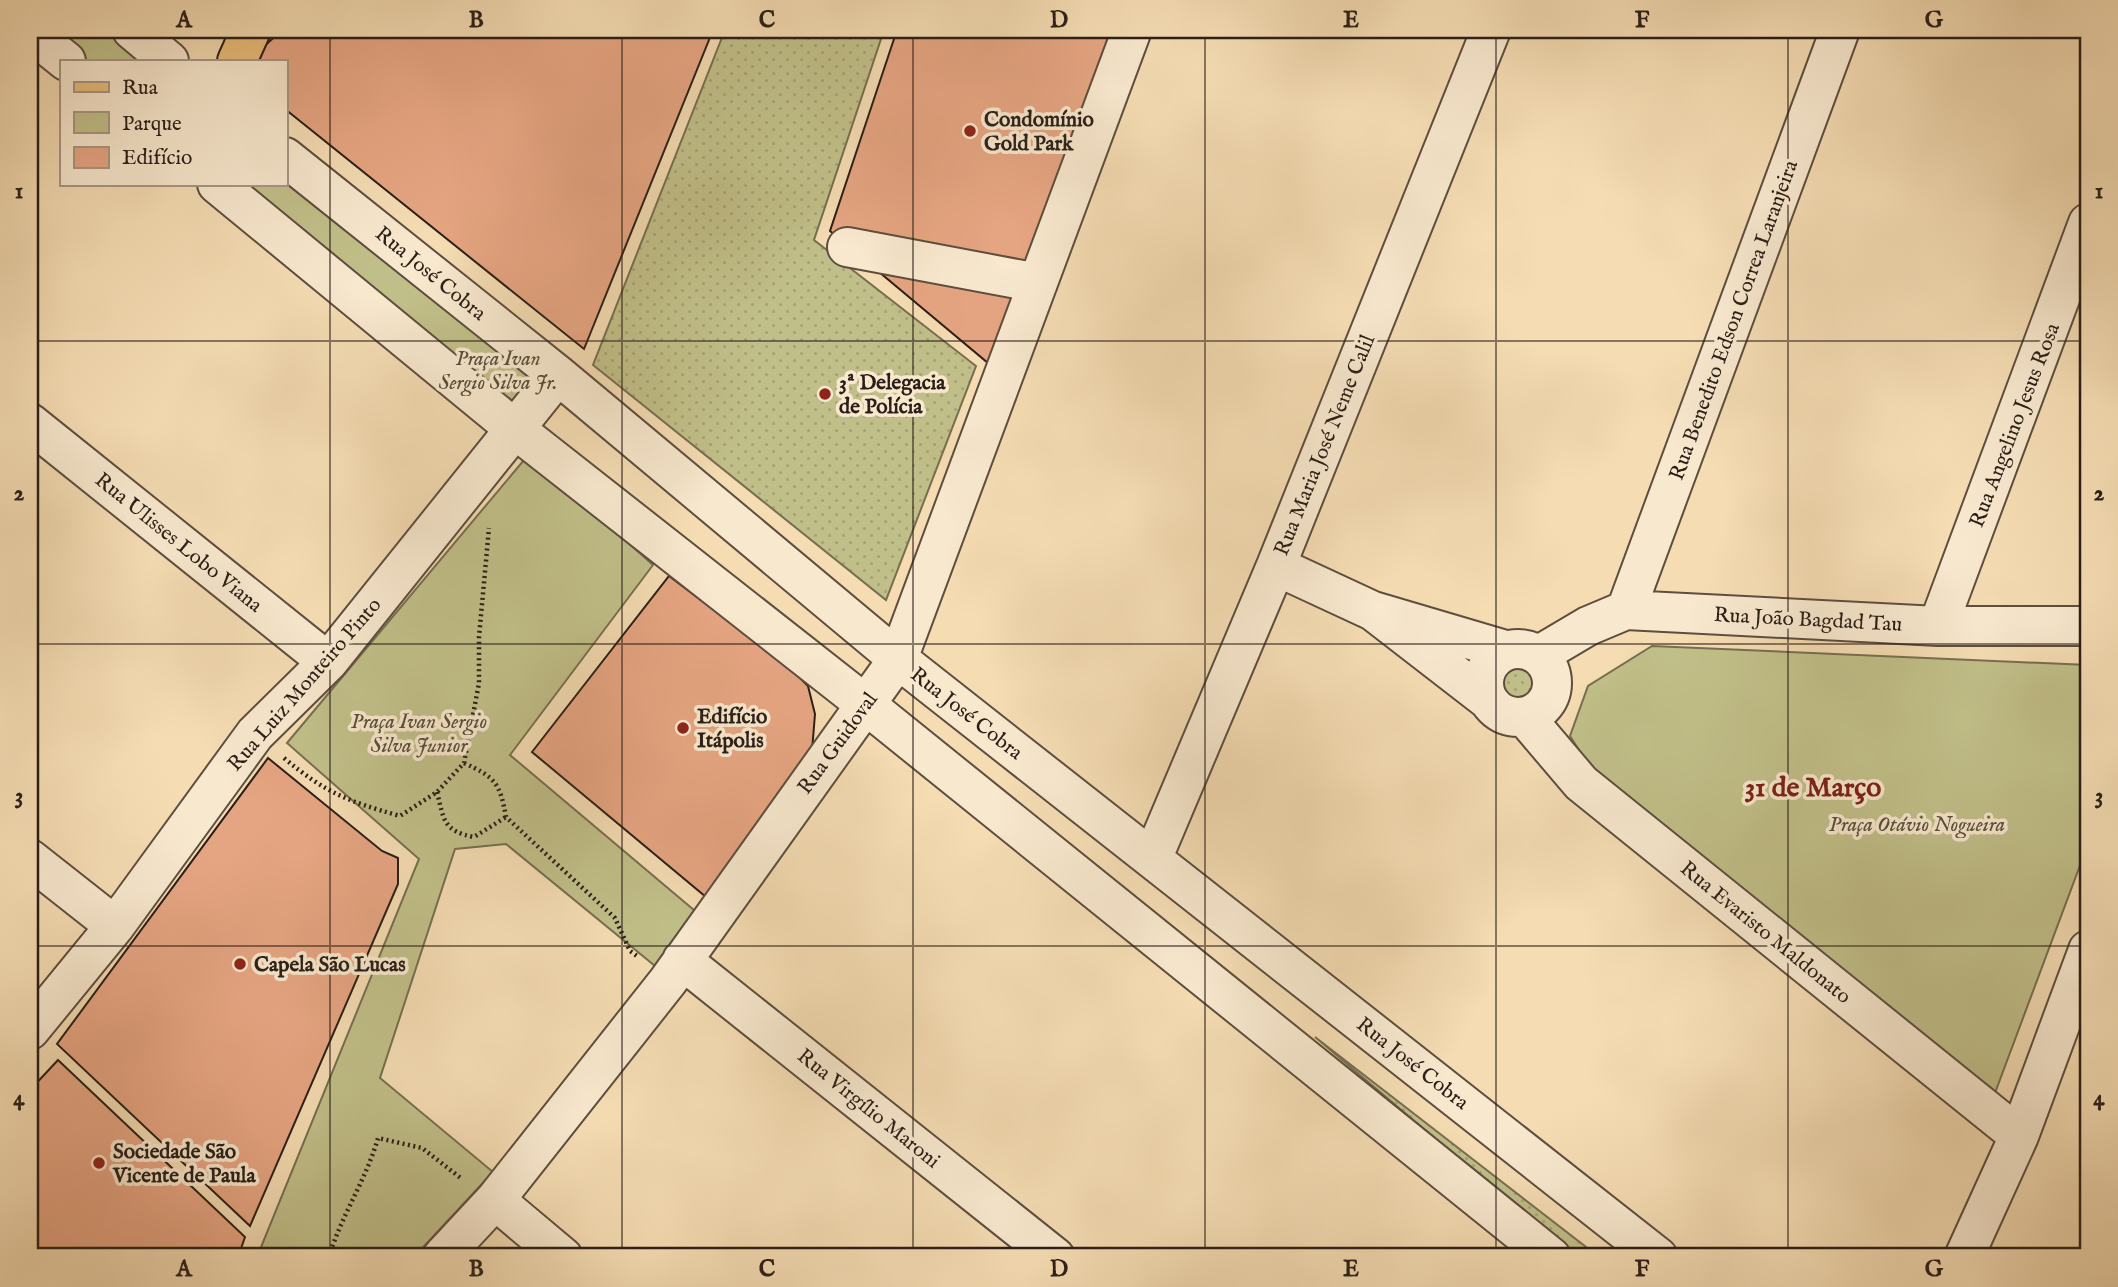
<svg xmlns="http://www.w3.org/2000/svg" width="2118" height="1287" font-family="'IM FELL English',serif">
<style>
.grass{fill:url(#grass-dots);stroke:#766f50;stroke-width:2}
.park{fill:#c1bf89;stroke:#766f50;stroke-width:2}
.building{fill:#e6a582;stroke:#2a1f18;stroke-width:2}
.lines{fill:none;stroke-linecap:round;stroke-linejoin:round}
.minor-casing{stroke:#5d4e3f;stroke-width:42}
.major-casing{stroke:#2a1f18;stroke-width:42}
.path{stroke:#2a1f18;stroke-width:4.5;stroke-dasharray:2 3.5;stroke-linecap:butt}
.minor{stroke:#f8e8ce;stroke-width:38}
.major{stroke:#eabe7a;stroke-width:38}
.grid{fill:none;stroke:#2a1f18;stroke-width:2;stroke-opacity:0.55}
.poi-dot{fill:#8f2418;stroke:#f8e8ce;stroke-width:2.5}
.labels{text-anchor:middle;stroke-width:7;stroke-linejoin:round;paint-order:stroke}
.poi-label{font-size:21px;font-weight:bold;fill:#2a1f18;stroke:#f8e8ce;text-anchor:start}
.street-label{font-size:21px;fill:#2a1f18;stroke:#f8e8ce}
.park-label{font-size:21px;font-style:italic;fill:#574f3a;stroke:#f8e8ce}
.district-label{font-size:28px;font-weight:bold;fill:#7a1f14;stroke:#f8e8ce}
.neatline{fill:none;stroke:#2a1f18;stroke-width:2.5}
.grid-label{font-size:23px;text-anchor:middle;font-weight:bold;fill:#2a1f18}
</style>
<defs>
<pattern id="grass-dots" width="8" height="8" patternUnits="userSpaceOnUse" patternTransform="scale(1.75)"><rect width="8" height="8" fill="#c1bf89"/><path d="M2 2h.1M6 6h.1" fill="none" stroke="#a6a476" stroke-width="1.8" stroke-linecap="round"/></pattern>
</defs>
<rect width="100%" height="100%" fill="#f5dcb3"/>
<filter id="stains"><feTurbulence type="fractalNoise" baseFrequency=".00286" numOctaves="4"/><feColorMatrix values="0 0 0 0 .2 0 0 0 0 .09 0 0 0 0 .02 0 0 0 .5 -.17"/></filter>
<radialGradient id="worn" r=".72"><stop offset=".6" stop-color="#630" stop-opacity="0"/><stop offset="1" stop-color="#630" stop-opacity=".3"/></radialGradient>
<path class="grass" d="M725,30H884L814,240L976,366L886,600L593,365Z
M1492 683a26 26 0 1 1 52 0a26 26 0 1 1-52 0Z
M1315,1037L1599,1257H1575Z"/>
<path class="park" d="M61,30H120L159,61H87L64,41Z
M285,163L547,375L513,417L231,184H285Z
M529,454L653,565L510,755L701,916L666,975L506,844L455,849L380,1078L493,1172L414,1257H257L419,859L287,743Z
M1652,646L2088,665V844L1995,1093L1612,802L1570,736L1588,686Z"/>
<path class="building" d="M282,30H713L584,349L285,109V61H257L258,52Z
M897,30H1116L988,363L830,231Z
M669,576L786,664L808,686L815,714L812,751L706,897L532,752Z
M268,758L382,851L398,858V884L250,1226L57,1044Z
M58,1060L245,1237L238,1257H30V1090Z"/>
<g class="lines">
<g class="minor-casing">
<path id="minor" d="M132,30L169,61
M30,32L66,61
M285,157L558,375L898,659L1658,1257
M217,184L515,429L865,704L1551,1257
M847,247L1038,283
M30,423L328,662
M1276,566L1373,611
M1626,610L1840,30
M1938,626L2088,223
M1484 683a34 34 0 1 1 68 0a34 34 0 1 1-68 0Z
M1539,655L1588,626L1626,610L1938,626H2088
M1488,700L1373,611L1505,650
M1525,717L1581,783L2019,1136
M1153,857L1276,566L1491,30
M30,859L115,926
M682,960L1055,1257
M30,1030L115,926L255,734L328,662L558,375
M495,1200L563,1257
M442,1257L495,1200L668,981L898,659L1132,30
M1964,1257L2019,1136L2088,950"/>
</g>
<g class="major-casing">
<path id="major" d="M237,61L251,30"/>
</g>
<path class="path" d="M284,758C326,793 347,801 400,816L437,792L464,763L479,683V637L489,528
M464,763C495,777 500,783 506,817L615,918L630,951L637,956
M437,792C444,820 443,831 474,837L506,817
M329,1257C341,1216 366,1180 378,1138L422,1148L462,1179"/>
<use href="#minor" class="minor"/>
<use href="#major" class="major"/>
</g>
<path class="grid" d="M330,30V1257M622,30V1257M913,30V1257M1205,30V1257M1496,30V1257M1788,30V1257M30,341H2088M30,644H2088M30,946H2088"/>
<g class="poi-dot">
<circle cx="970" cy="131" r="7"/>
<circle cx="825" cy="394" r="7"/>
<circle cx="683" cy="728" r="7"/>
<circle cx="240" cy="964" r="7"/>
<circle cx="99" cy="1163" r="7"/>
</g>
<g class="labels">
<g class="poi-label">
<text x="984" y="126">Condomínio<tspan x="984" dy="24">Gold Park</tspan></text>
<text x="839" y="389">3ª Delegacia<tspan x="839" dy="24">de Polícia</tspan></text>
<text x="697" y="723">Edifício<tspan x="697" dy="24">Itápolis</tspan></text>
<text x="254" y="971">Capela São Lucas</text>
<text x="113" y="1158">Sociedade São<tspan x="113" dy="24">Vicente de Paula</tspan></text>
</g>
<g class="street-label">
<text transform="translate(431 273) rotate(39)" y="7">Rua José Cobra</text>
<text transform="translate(1733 320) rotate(-70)" y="7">Rua Benedito Edson Correa Laranjeira</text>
<text transform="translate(2014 425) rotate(-69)" y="7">Rua Angelino Jesus Rosa</text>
<text transform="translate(1324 445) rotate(-68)" y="7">Rua Maria José Neme Calil</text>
<text transform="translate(179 542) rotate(39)" y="7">Rua Ulisses Lobo Viana</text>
<text transform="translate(1808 619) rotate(3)" y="7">Rua João Bagdad Tau</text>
<text transform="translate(304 684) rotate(-49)" y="7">Rua Luiz Monteiro Pinto</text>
<text transform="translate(967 713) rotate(38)" y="7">Rua José Cobra</text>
<text transform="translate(837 743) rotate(-54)" y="7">Rua Guidoval</text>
<text transform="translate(1766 932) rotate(39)" y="7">Rua Evaristo Maldonato</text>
<text transform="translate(1413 1063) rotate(38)" y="7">Rua José Cobra</text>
<text transform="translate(869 1108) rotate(39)" y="7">Rua Virgílio Maroni</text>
</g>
<g class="park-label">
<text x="498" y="365">Praça Ivan<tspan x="498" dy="24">Sergio Silva Jr.</tspan></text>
<text x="419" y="728">Praça Ivan Sergio<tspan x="419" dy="24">Silva Junior</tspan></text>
<text x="1917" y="831">Praça Otávio Nogueira</text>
</g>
<g class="district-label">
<text x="1813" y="796">31 de Março</text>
</g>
</g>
<rect width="2118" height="1287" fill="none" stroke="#f5dcb3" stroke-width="77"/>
<rect x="60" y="60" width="228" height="126" fill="#f8e8ce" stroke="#a69885" stroke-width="2"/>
<rect x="74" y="82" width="35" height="10" fill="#eabe7a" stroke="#a69885" stroke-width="2"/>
<text x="122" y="94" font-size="21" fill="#2a1f18">Rua</text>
<rect x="74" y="112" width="35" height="21" fill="#c1bf89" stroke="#a69885" stroke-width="2"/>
<text x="122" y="130" font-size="21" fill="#2a1f18">Parque</text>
<rect x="74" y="147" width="35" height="21" fill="#e6a582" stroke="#a69885" stroke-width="2"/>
<text x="122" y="164" font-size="21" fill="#2a1f18">Edifício</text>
<rect x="38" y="38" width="2042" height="1210" class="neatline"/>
<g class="grid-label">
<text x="184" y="27">A</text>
<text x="476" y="27">B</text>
<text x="767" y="27">C</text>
<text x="1059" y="27">D</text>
<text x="1351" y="27">E</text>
<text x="1642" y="27">F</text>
<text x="1934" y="27">G</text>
<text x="19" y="198">1</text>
<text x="2099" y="198">1</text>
<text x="19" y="500">2</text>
<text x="2099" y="500">2</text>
<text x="19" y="803">3</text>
<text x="2099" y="803">3</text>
<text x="19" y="1105">4</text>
<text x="2099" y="1105">4</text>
<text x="184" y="1276">A</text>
<text x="476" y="1276">B</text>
<text x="767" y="1276">C</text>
<text x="1059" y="1276">D</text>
<text x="1351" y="1276">E</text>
<text x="1642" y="1276">F</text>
<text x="1934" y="1276">G</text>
</g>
<rect width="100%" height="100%" filter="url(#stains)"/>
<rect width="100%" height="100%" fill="url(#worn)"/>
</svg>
